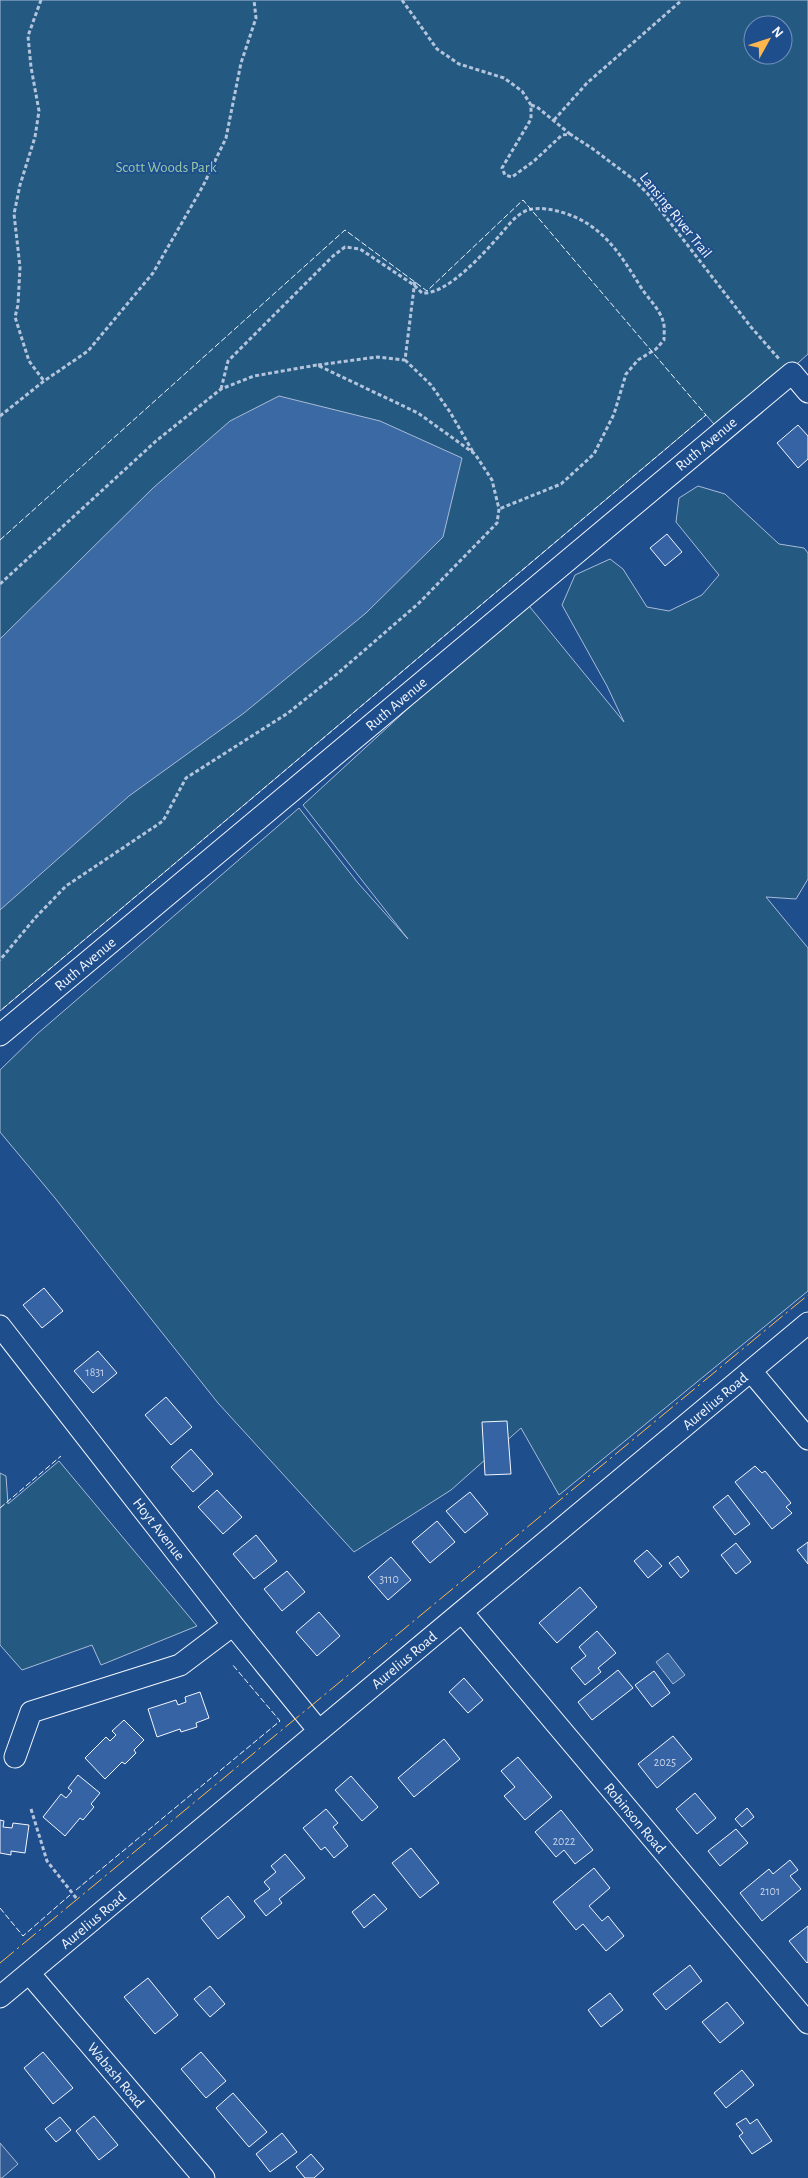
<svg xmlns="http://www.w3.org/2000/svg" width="808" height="2178" font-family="'Alegreya Sans',sans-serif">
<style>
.green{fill:#245a82;stroke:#a8bbd7;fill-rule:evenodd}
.parking{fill:#305b95;stroke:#a8bbd7}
.water{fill:#3b69a3;stroke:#a8bbd7}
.building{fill:#3563a3;stroke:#f2f6ff}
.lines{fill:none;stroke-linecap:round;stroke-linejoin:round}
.minor-casing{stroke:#f2f6ff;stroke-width:23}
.path{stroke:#b3c4dc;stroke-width:3;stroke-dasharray:4 2.5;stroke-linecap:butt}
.minor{stroke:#1f4e8c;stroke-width:21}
.fence{stroke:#f2f6ff;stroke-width:1;stroke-dasharray:6 2.5;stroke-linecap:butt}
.power{stroke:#ffb74d;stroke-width:1;stroke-dasharray:18 4 2.5 4;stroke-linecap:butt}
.labels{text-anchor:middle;stroke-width:4;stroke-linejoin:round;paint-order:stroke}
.number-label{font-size:12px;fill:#c3d1e8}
.park-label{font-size:15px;fill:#97c8a6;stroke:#1f4e8c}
.street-label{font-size:15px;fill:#f2f6ff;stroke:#1f4e8c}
</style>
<rect width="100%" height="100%" fill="#1f4e8c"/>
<path class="green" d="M0,0H808V354L721,432L706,415L0,1011ZM753,25H783V55H753Z
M698,486L725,494L779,544L804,548L808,553V879L796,899L766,897L808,948V1291L559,1495L521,1428L451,1490L354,1552L218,1403L55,1198L0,1132V1070L37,1034L299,808L358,883L408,939L303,805L525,601L624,722L607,686L562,605L575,575L610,559L623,569L647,607L669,611L702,595L719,575L676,522L679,498Z
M59,1461L197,1626L101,1665L92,1645L22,1670L0,1645V1473L6,1476L8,1504Z"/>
<path class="parking" d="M0,2143L18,2164L2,2178H0Z"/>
<path class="water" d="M279,396L380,421L462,458L443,537L366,613L244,713L129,796L0,910V639L153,488L230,421Z
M668,1653L685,1675L673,1684L656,1662Z"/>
<path class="building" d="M798,425L808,436V459L798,468L777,443Z
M667,534L682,552L665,566L650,548Z
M44,1288L63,1311L42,1328L23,1305Z
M98,1351L117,1373L93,1393L74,1371Z
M166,1397L192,1427L171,1445L145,1415Z
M507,1421L511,1474L485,1475L482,1422Z
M191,1449L213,1474L193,1492L171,1467Z
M755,1466L762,1473L765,1471L791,1503L786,1507L792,1513L772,1529L735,1482Z
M217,1490L242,1517L223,1534L198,1507Z
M470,1492L488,1514L465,1533L446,1511Z
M728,1495L750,1524L735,1535L713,1507Z
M437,1521L455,1542L430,1563L412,1542Z
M256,1535L277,1561L254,1579L233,1554Z
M808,1542V1564L797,1550Z
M736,1543L751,1562L736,1574L721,1555Z
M647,1550L662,1566L648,1578L634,1561Z
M678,1556L689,1571L681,1578L669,1563Z
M391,1557L411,1580L388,1600L368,1577Z
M287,1571L305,1592L282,1611L264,1589Z
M580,1587L597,1607L557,1643L539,1623Z
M319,1612L340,1636L317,1656L296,1632Z
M597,1631L616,1653L598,1668L601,1672L585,1685L571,1668L586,1656L579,1647Z
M618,1670L633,1688L592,1720L578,1702Z
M654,1671L670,1693L652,1707L635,1685Z
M464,1678L483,1700L468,1713L449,1692Z
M200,1692L209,1718L196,1723L197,1727L181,1732L180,1729L157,1737L148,1709L176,1700L178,1705L186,1702L185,1697Z
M124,1720L144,1740L134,1750L136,1753L125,1764L122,1762L105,1779L85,1758L106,1737L110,1741L116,1735L112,1731Z
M673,1736L692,1759L657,1788L638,1764Z
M444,1739L460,1759L414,1797L398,1778Z
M518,1757L552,1797L525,1820L504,1796L515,1787L501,1771Z
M78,1775L100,1793L91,1804L94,1807L83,1820L80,1818L65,1836L43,1817L61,1794L66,1798L72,1791L68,1788Z
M351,1776L378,1807L362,1821L335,1790Z
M695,1793L716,1818L697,1834L676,1809Z
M747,1808L754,1817L742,1827L735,1819Z
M326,1809L338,1823L333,1827L348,1846L334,1858L325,1847L321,1850L303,1828Z
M561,1810L593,1850L575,1864L564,1850L556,1857L535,1832Z
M0,1820L4,1821L3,1827L12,1828L13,1823L29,1825L25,1853L11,1851V1855L0,1853Z
M736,1829L748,1843L720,1866L708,1851Z
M411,1848L439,1883L420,1898L392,1863Z
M285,1854L305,1878L279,1899L282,1903L266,1916L254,1901L270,1889L264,1882L276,1872L271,1866Z
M790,1860L798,1870L790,1876L801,1889L762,1921L740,1893L769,1869L773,1874Z
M594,1868L610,1888L589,1906L602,1921L608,1916L624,1936L606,1951L583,1924L576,1930L553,1902Z
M374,1894L387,1909L364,1928L352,1912Z
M228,1896L245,1917L218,1939L201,1918Z
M808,1926V1962L807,1963L789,1941Z
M690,1965L702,1981L666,2010L653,1994Z
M148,1978L178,2015L155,2034L124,1997Z
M210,1986L225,2004L210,2017L194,1999Z
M610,1993L623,2010L601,2027L588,2010Z
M727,2002L744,2023L720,2043L702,2022Z
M43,2052L73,2088L53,2104L24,2068Z
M201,2052L226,2081L206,2098L181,2069Z
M742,2070L754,2085L726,2108L714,2093Z
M233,2093L267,2132L249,2147L216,2108Z
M94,2116L118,2145L99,2160L76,2131Z
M60,2117L71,2130L56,2142L45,2129Z
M746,2118L750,2124L757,2119L772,2141L752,2154L739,2136L743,2133L736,2124Z
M282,2133L297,2152L270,2172L256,2154Z
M311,2154L324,2169L314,2178H305L296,2167Z"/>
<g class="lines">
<g class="minor-casing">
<path id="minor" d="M0,1035L792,373L808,392
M0,1326L233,1625L319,1731
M751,1371L808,1439
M462,1612L808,2023
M15,1757L31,1712L180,1665L233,1625
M29,1973L204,2178
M0,1997L808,1323"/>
</g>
<path class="path" d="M41,0L28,36L31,67L39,111L35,137L20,185L14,214L20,267L18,305L15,317L29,361L44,381
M402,0L437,49L459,64L504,78L522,91L531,105V119L502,168L505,175L512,177L534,161L562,135L570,134L593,149L633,179L648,194L751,327L780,360
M531,105L537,107L570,134
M554,120L587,83L682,0
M405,360L431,385L450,412L473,452
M318,365L377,357L405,360L415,280
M221,389L228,361L333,256L345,247L360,249L414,285L422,293C447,295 484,253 500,235C507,227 516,214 528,210C538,207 551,209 561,212C603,224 620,254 642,289C648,298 660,310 663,321C665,326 664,334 664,340L656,349L638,360L626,374L614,414L594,454L561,484L499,509
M0,416L44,381L88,351L153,273L203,186L226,138L241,63L256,18L254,0
M0,584L156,441L221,389L254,376L317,365L418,413L475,454L492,480L499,509L497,523L419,603L337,674L288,713L186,778L163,821L66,886L36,917L0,960
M31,1809L47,1861L77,1899"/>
<use href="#minor" class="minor"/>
<path class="fence" d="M0,540L345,230L427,291L523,200L706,415L0,1011
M0,1508L61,1456
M76,1890L280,1721L232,1664
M0,1908L23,1936L70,1895"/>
<path class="power" d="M0,1963L808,1295"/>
</g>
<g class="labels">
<g class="number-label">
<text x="95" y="1376">1831</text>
<text x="389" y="1583">3110</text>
<text x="665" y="1766">2025</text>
<text x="564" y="1845">2022</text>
<text x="770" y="1895">2101</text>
</g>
<g class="park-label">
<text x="166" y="172">Scott Woods Park</text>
</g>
<g class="street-label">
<text transform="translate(676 215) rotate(51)" y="5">Lansing River Trail</text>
<text transform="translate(706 444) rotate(-40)" y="5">Ruth Avenue</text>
<text transform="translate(396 704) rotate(-40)" y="5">Ruth Avenue</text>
<text transform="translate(85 964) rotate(-40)" y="5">Ruth Avenue</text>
<text transform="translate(715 1401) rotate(-40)" y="5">Aurelius Road</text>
<text transform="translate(159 1529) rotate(52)" y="5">Hoyt Avenue</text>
<text transform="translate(404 1660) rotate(-40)" y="5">Aurelius Road</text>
<text transform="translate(635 1818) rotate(50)" y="5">Robinson Road</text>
<text transform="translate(93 1920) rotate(-40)" y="5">Aurelius Road</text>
<text transform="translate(116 2075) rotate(50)" y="5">Wabash Road</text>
</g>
</g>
<g transform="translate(768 40) rotate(50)"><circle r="24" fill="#1f4e8c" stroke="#7391ba"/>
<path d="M0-4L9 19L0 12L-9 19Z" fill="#ffb74d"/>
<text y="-8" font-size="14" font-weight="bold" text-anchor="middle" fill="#f2f6ff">N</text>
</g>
</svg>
